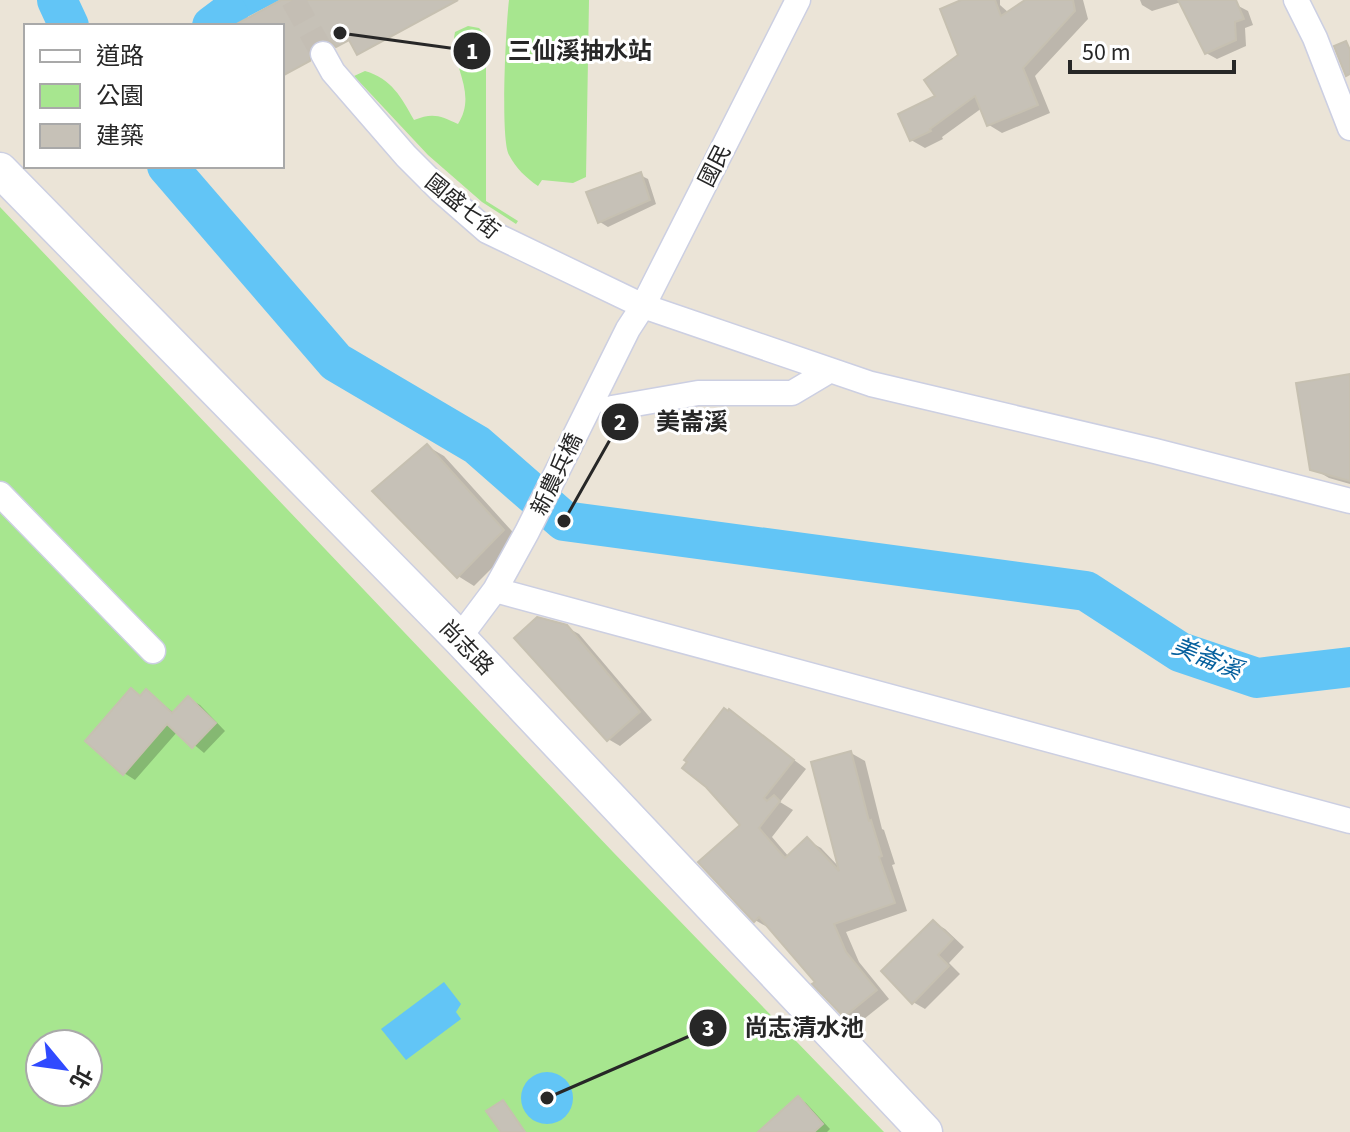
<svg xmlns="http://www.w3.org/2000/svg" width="1350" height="1132" font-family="'Source Sans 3','Noto Sans TC',sans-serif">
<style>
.green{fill:#a7e68f;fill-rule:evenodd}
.water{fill:#62c5f6}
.shadow{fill:#0003}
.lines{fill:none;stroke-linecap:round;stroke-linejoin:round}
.river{stroke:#62c5f6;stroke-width:40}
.building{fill:#c6c1b7;stroke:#c6c0b1;stroke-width:2}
.street-tunnel{stroke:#c4beb4;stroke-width:24;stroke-dasharray:24 12;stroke-linecap:butt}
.street-casing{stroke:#cccfe2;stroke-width:27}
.secondary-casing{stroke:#cccfe2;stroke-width:37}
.street{stroke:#fff;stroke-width:24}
.secondary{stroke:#fff;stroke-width:34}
.labels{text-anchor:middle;stroke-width:6;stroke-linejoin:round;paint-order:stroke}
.street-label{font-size:22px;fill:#272727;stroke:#fff}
.water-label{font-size:24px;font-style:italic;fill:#05609e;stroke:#fff}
.leader{fill:none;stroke:#272727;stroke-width:3}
.callout-dot{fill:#272727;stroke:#fff;stroke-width:3}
.mark-label{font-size:24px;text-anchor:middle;font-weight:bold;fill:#fff}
.callout-label{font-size:24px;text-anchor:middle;font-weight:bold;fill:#272727;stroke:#fff;stroke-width:6;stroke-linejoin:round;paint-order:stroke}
</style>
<rect width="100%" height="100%" fill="#ebe4d7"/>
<path class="green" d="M509,0H589L586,177L573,183L542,180L538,186C526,178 516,168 509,155C500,138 506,24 509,0Z
M468,26L479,28L486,36V201L518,221L516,224L482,202L428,155L354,76L365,71C392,79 401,97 414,120C433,112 441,116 458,124C479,91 448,63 455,32Z
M0,207L613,852L884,1132H0ZM40,1044H88V1092H40Z"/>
<path class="water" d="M222,0H280L230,26H218L211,6Z
M444,982L461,1004L456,1012L461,1019L406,1060L381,1029Z
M521 1098a26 26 0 1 1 52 0a26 26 0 1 1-52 0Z"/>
<path class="shadow" d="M967,0H1000V5L1009,13L1027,0H1083L1088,19L1035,76L1050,113L1002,133L989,125L982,108L942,137L943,139L925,148L911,140L961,56Z
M1140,0H1227L1248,11L1253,25L1245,28L1246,46L1217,59L1206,53L1181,2L1152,11L1142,5Z
M640,175L648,179L656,204L608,227L600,222Z
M1350,376V484L1329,478L1312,468Z
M427,446L444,456L520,540L474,586L458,576Z
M566,627L579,634L652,720L620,746L608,739Z
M132,691L141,697L146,691L174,713L189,699L200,705L225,731L204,753L178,731L135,780L124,773Z
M730,711L806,769L780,802L793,810L772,837L789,857L807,840L821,848L840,868L851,753L865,761L882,829L884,830L895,864L892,865L907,911L846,932L859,962L889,999L859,1023L845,1015L769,928L755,920Z
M933,922L945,929L964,947L949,963L960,974L925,1009L913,1002Z
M798,1098L806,1103L830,1129L827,1132H768Z"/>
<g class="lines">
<path class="river" d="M57,0L69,26
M212,26L228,14
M167,166L336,362L477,445L564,521L1086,591L1180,652L1257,678L1350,667"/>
</g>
<path class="building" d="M281,0H458L357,55L349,40L336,47L330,41H316L310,47V61L282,76V26H233Z
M961,0H995L1001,16L1025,0H1073L1075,11L1023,68L1038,105L987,126L975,96L930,129L931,131L910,141L898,114L935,96L924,80L958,55L940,9Z
M1178,0H1236L1244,19L1235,22L1236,40L1205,54Z
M1346,41L1350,50V74L1346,76L1334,46Z
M641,172L650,200L598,223L586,192Z
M1350,374V481L1310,470L1296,383Z
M427,444L504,530L457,578L372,491Z
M537,617L567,625L640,712L607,741L514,638Z
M131,688L140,696L146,689L172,713L188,696L216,723L192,748L167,724L123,775L85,741Z
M724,708L728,711L729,709L794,760L764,798L767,801L774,795L780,801L759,828L785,858L807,837L839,871L811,762L851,751L869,821L871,820L882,856L879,857L895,903L834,924L846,952L877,990L844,1017L812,984L815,982L759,917L754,922L698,862L740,825L706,787L682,768L687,762L684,760Z
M933,920L953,939L938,955L949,966L912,1004L881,971Z
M798,1096L823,1124L814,1132H758Z
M503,1100L525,1132H501L486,1111Z"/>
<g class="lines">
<path class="street-tunnel" d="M293,0L323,54"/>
<g class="street-casing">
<path id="street" d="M1296,0L1315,38L1350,128
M323,54L333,72L406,156L440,190L487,231L643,306L871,384L1155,451L1350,501
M612,408L698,393H792L829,371
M0,494L153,651
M495,590L1350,821
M459,638L495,590L527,532L628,329L643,306L798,0"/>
</g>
<g class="secondary-casing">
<path id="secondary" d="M0,170L459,638L925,1132"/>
</g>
<use href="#street" class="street"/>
<use href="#secondary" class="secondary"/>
</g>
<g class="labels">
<g class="street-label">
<text transform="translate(714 165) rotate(-63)" y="8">國民</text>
<text transform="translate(463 206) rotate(39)" y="8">國盛七街</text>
<text transform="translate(556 474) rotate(-64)" y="8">新農兵橋</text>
<text transform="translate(467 647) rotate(46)" y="8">尚志路</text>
</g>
<g class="water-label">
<text transform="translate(1207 658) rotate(22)" y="8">美崙溪</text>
</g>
</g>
<path class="leader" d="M340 33L472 51M564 521L620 422M547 1098L708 1028"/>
<g class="callout-dot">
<circle cx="340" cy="33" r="8"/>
<circle cx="564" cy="521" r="8"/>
<circle cx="547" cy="1098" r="8"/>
<circle cx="472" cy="51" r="20"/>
<circle cx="620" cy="422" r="20"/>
<circle cx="708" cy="1028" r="20"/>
</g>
<g class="mark-label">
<text x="472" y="59">1</text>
<text x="620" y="430">2</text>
<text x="708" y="1036">3</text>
</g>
<g class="callout-label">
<text x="580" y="59">三仙溪抽水站</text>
<text x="692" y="430">美崙溪</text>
<text x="804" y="1036">尚志清水池</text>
</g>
<rect x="24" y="24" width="260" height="144" fill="#ffffff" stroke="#a9a9a9" stroke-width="2"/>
<rect x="40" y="50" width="40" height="12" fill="#ffffff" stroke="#a9a9a9" stroke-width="2"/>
<text x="96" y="64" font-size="24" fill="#272727">道路</text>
<rect x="40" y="84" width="40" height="24" fill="#a7e68f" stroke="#a9a9a9" stroke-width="2"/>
<text x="96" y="104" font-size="24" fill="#272727">公園</text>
<rect x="40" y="124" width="40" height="24" fill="#c6c1b7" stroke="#a9a9a9" stroke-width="2"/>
<text x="96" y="144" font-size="24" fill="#272727">建築</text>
<g transform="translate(64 1068) rotate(119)"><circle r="38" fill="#ffffff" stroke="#a9a9a9" stroke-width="2"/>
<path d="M0-6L14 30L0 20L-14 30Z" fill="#304aff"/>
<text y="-12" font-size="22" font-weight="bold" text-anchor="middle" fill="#272727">北</text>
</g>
<path d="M1070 60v12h164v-12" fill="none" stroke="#272727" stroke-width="4"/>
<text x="1082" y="60" font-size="24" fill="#272727" stroke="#ffffff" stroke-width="6" paint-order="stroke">50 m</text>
</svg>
